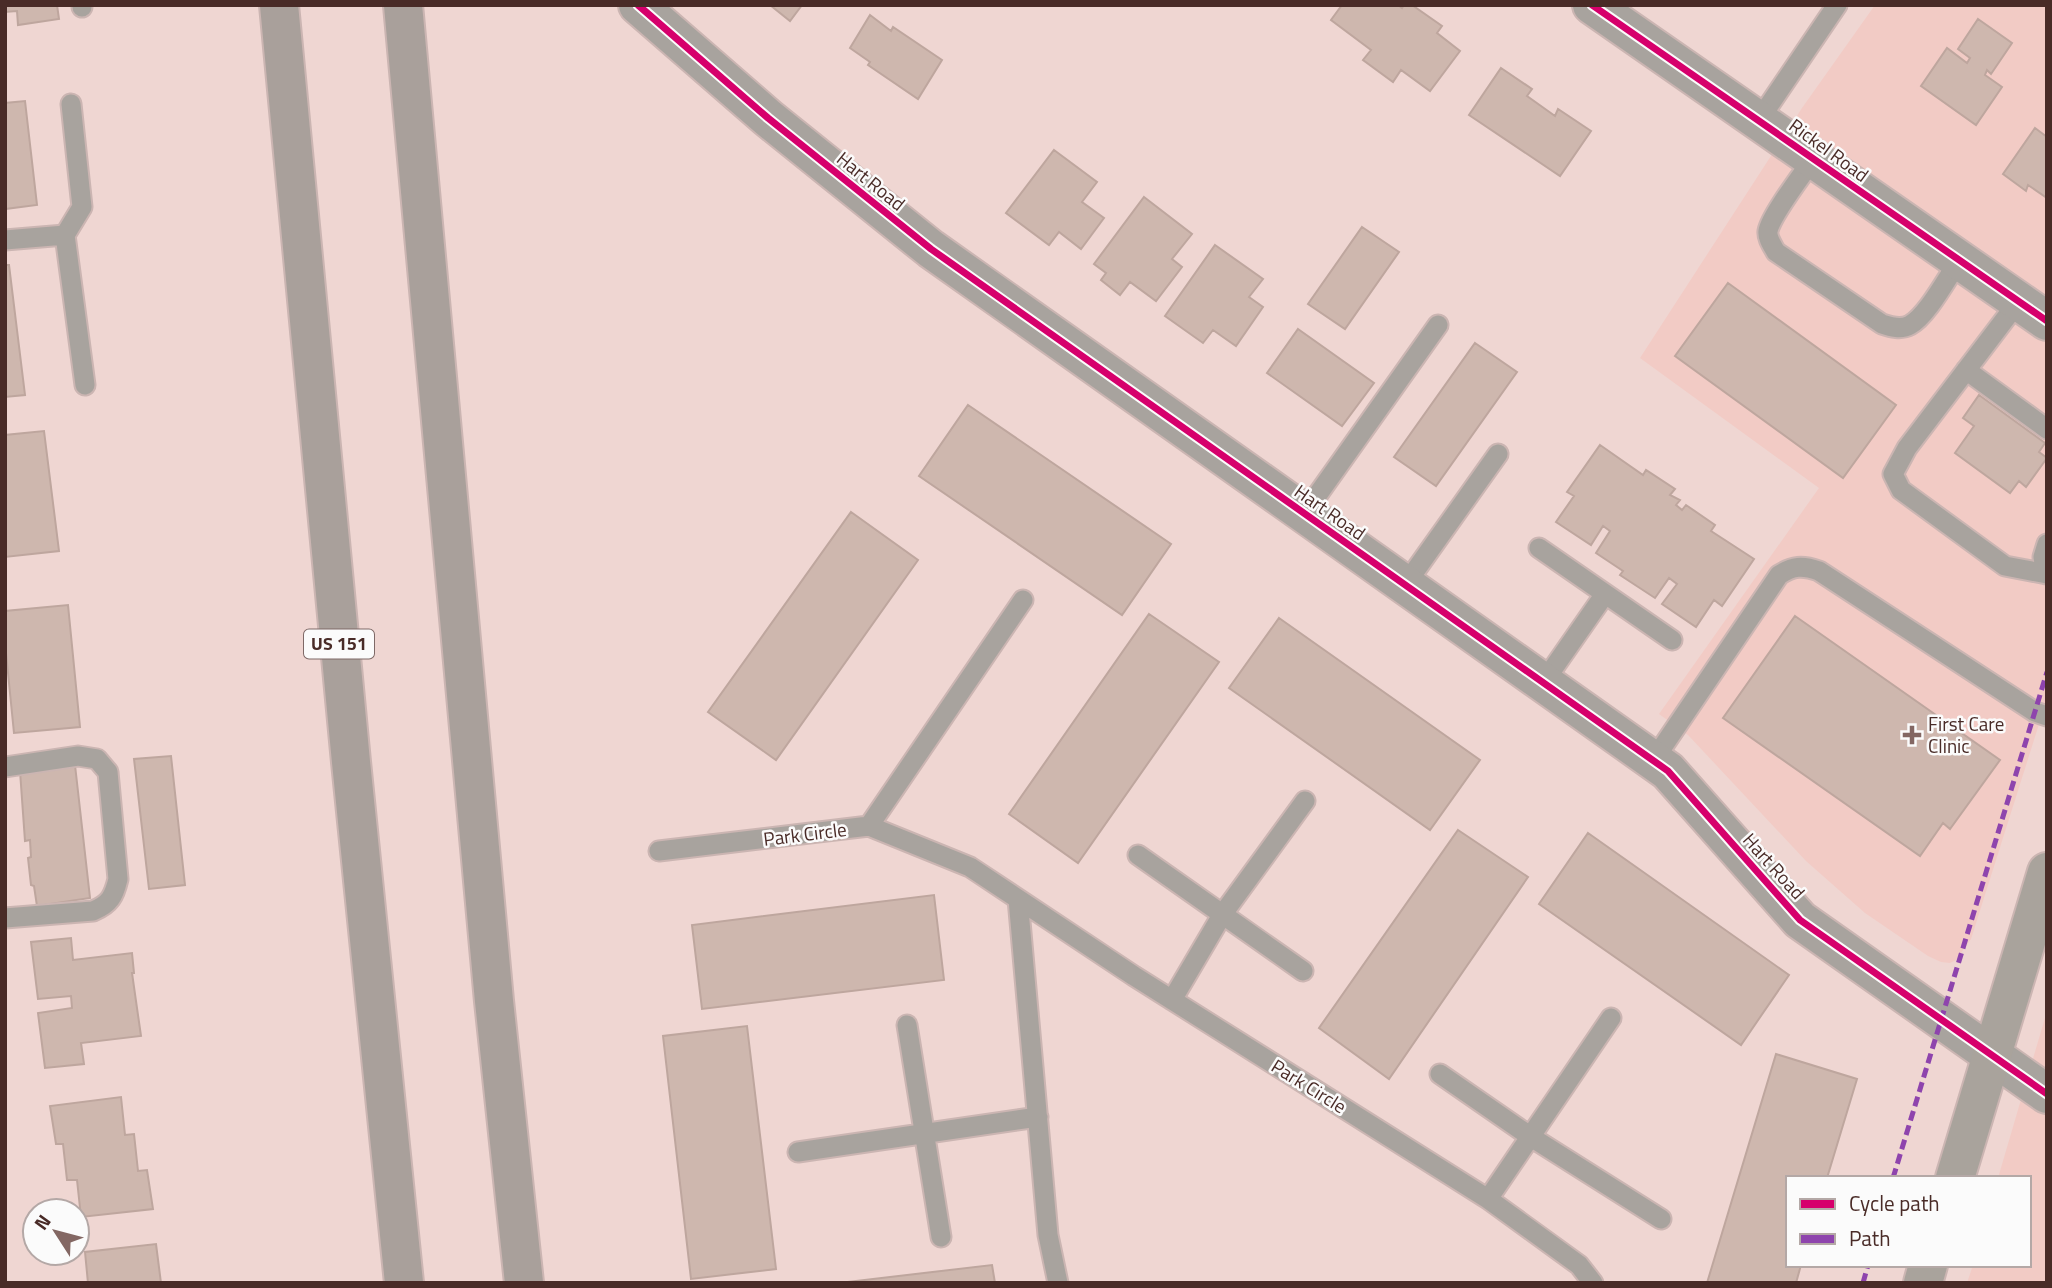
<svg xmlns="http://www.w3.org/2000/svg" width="2052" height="1288" font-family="'Titillium Web',sans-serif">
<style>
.built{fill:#f2cbc5}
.building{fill:#ceb7ae;stroke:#bea69e;stroke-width:2}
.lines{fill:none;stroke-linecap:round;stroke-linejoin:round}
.service-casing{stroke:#cbb5b2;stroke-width:23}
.minor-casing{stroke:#cbb5b2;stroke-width:42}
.secondary-casing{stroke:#cbb5b2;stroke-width:42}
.motorway-casing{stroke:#cbb5b2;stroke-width:42}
.service{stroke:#a8a39e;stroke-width:19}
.minor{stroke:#a8a39e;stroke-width:38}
.secondary{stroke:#a9a39c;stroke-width:38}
.motorway{stroke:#a9a09b;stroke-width:38}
.quiet{stroke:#8e44ad;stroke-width:5;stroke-dasharray:10 5;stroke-linecap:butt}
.cycleway-casing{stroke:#fbfbfb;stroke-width:11}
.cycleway{stroke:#d6006c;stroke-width:7}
.poi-dot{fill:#836763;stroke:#fbfbfb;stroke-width:2.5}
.labels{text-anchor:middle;stroke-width:5;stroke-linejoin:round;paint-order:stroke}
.shield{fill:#fbfbfb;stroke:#7e6967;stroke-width:2}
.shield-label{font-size:18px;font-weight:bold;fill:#492b27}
.street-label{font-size:19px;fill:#492b27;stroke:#fbfbfb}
.poi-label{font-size:19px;fill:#492b27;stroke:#fbfbfb;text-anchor:start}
</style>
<rect width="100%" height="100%" fill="#efd6d2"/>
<path class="built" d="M1875,5H2047V699L1971,939L1956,960L1950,963L1941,962L1928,956L1865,913L1806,861L1688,735L1659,714L1819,488L1640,358L1802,108Z
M2047,1011V1283H1967L1973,1265H2029V1178H1998Z"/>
<path class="building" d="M5,5H57L59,19L18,25L17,11L5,12Z
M770,5H802L790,21Z
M1342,5H1398L1402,8L1404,5H1412L1442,26L1437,33L1460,51L1430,91L1401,70L1393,82L1363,60L1371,50L1331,20Z
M870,15L891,31L893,27L942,60L918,99L868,65L870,62L850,48Z
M1978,19L2012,43L1991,74L1987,70L1985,75L2002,87L1976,125L1921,86L1947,48L1967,63L1970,58L1958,49Z
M1501,68L1532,89L1527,96L1555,116L1558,109L1591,131L1560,176L1469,115Z
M25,101L37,205L5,209V103Z
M2035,128L2047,137V198L2028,185L2026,191L2003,174Z
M1054,150L1097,182L1082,202L1104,218L1081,249L1059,232L1049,245L1006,213Z
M1144,197L1192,234L1172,259L1182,267L1156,301L1130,282L1120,295L1101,280L1106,273L1094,264Z
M1362,227L1399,252L1345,329L1308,304Z
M1215,245L1263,279L1249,297L1263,307L1236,346L1213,330L1203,343L1165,316Z
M5,265H9L25,395L5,397Z
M1728,283L1896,405L1843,478L1675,356Z
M1298,329L1374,383L1342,426L1267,373Z
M1475,343L1517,372L1436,486L1394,457Z
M1979,395L2045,443L2039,452L2047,458L2026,487L2019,481L2010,493L1955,453L1974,426L1963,418Z
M968,405L1171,544L1122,615L919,476Z
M44,431L59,551L5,557V435Z
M1600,445L1643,475L1646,470L1675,489L1670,495L1680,500L1676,505L1682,510L1686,505L1715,525L1711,531L1754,559L1722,606L1714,600L1696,627L1662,604L1677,584L1669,578L1655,598L1620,575L1623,571L1596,553L1610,531L1603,526L1591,545L1556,522L1574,496L1567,492Z
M851,512L918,560L776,760L708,712Z
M68,605L80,727L14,733L5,643V611Z
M1149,614L1219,662L1078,863L1009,814Z
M1795,616L2000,760L1950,829L1943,823L1920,856L1723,718Z
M1279,618L1480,760L1430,830L1229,688Z
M171,756L185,885L149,889L134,759Z
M75,765L90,898L37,906L34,886L31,885L28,858L31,857L30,840L25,841L20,771Z
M1458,830L1528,877L1389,1079L1319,1028Z
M1588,833L1789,975L1741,1045L1539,904Z
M934,895L944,980L702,1009L692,925Z
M71,938L73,960L132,953L134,973H132L141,1036L81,1043L84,1064L45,1068L38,1013L72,1008L71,996L38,999L31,942Z
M747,1026L776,1269L691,1279L663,1036Z
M1776,1054L1857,1079L1827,1178H1788V1265H1801L1796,1283H1707Z
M121,1097L125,1135L134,1134L138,1171L147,1170L153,1209L81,1217L77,1180H67L63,1144H56L50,1106Z
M156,1244L161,1283H88L85,1252Z
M992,1265L995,1283H839Z"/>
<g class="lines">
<g class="service-casing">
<path id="service" d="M82,5V7
M71,104L82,207L65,235L85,385
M1759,120L1837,5
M1813,159C1803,174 1771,215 1768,231C1767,238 1772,245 1776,252L1882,324C1891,327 1901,330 1910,325C1927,316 1947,278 1959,261
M5,240L65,235
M2018,302L1907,448L1893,474L1901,490L2005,566L2047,574
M1966,370L2047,429
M1304,514L1438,325
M1539,548L1672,640
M2046,574L2043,557L2047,544
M1405,585L1498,454
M1543,683L1605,594
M1653,761L1779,575C1793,566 1802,565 1819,571L2035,712L2047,716
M5,767L78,756L97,759L108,772L118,879C114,896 110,904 93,911L5,918
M869,826L1023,600
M659,851L869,826L970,867L1134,976L1488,1199L1579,1265L1593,1283
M1138,855L1303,971
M1018,899L1048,1235L1058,1283
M1172,1000L1222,915L1305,801
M907,1025L941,1237
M1440,1074L1531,1137L1661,1219
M798,1152L1038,1117
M1488,1199L1611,1018"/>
</g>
<g class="minor-casing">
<path id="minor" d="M638,5L768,118L931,249L1668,771L1800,920L2047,1094
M1592,5L2047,321"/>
</g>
<g class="secondary-casing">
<path id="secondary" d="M1955,1178L2047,872
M1923,1283L1928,1265"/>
</g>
<g class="motorway-casing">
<path id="motorway" d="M279,5L351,762L404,1283
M403,5L494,1001L524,1283"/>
</g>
<use href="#service" class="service"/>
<use href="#minor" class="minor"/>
<use href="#secondary" class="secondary"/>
<use href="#motorway" class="motorway"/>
<path class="quiet" d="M1893,1178L2047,672
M1863,1283L1868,1265"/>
<g class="cycleway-casing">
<path id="cycleway" d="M638,5L768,118L931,249L1668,771L1800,920L2047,1094
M1592,5L2047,321"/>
</g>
<use href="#cycleway" class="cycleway"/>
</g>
<path class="poi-dot" d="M1908.5 724.5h7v7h7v7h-7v7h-7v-7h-7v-7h7z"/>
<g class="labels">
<rect class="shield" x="304" y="629.5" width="70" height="29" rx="5"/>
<g class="shield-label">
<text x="339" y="650">US 151</text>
</g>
<g class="street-label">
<text transform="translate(1829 150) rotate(36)" y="7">Rickel Road</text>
<text transform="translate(871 181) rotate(39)" y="7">Hart Road</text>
<text transform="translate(1330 512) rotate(35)" y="7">Hart Road</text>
<text transform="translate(805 834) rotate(-7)" y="7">Park Circle</text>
<text transform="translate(1774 866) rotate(48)" y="7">Hart Road</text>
<text transform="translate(1309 1086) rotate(32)" y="7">Park Circle</text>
</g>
<g class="poi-label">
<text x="1928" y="731">First Care<tspan x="1928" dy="22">Clinic</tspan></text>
</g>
</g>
<rect width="2052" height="1288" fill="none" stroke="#492b27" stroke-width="14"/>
<rect x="1786" y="1176" width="245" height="91" fill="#fbfbfb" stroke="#b4a8a6" stroke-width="2"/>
<rect x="1800" y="1199" width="35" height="10" fill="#d6006c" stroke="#b4a8a6" stroke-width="2"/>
<text x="1849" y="1211" font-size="21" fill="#492b27">Cycle path</text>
<rect x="1800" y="1234" width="35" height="10" fill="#8e44ad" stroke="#b4a8a6" stroke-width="2"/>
<text x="1849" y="1246" font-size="21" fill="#492b27">Path</text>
<g transform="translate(56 1232) rotate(306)"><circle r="33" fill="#fbfbfb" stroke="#b4a8a6" stroke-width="2"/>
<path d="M0-5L12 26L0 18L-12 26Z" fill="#836763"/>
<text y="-10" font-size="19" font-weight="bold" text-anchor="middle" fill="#492b27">N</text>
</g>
</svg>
